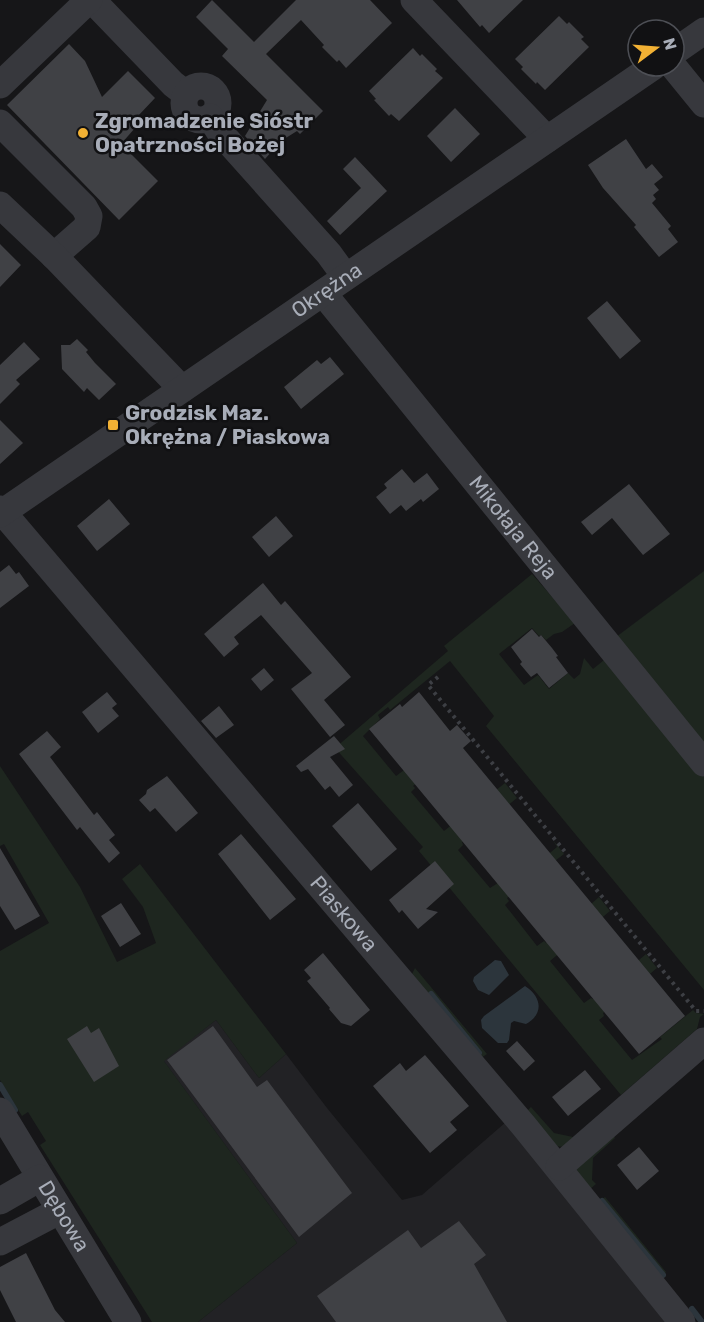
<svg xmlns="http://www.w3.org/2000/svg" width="704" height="1322" font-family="Rubik,sans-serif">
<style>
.built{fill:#222225}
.green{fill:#1e261f}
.water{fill:#2c353c}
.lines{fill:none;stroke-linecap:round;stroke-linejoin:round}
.stream{stroke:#2c353c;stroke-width:6}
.building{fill:#404145}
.path{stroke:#3d3f44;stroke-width:4;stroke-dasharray:3 4.5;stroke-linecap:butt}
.minor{stroke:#37383d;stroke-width:27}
.poi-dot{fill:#f2b134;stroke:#111113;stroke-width:2}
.labels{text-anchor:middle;stroke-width:5;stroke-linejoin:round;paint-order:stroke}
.poi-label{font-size:21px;font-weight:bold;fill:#a8adb8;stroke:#111113;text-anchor:start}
.street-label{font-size:21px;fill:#a8adb8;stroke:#111113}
</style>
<rect width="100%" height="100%" fill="#161618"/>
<path class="built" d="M216,1020L259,1078L286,1054L327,1108L402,1200L422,1195L506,1122L666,1322H198L297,1243L163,1060Z"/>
<path class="green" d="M704,571V747L616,637Z
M532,574L575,623L562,632L554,634L546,640L541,635L539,636L532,628L499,654L524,685L538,675L549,689L568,673L574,679L580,674L584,658L593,669L609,656L704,777V990L486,726L494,716L450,661L390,710L388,707L378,715L380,719L363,736L396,776L415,762L426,776L413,786L415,788L411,792L444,831L505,783L517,798L462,842L463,845L458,850L490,888L509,876L533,867L557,847L553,840L564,854L507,898L509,901L505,905L537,946L544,941L546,943L599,897L610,911L550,961L584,1003L591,998L593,999L646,954L657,968L603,1013L604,1016L599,1020L632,1060L662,1039L660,1037L693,1010L696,1013L704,1014L700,1017L697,1029L621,1095L419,851L423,847L335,748L448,651L444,646Z
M0,766L80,887L117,962L156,943L143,907L122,879L140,864L286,1054L259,1078L216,1020L164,1061L297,1243L198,1322H152L40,1145L46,1141L28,1112L22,1116L0,1080V951L49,923L4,844L0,846Z
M415,968L487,1054L481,1058L410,978Z
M531,1107L554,1133L573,1137L565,1147L554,1146L525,1113Z
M613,1135L615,1138L593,1158L592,1180L596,1184L589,1190L572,1169Z
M605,1197L666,1272L660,1278L598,1203Z"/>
<path class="water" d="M495,960L501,961L509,975L489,995L478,990L473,981L474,977Z
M525,986C542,997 544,1014 526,1024L514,1021L511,1023L509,1040L507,1043H498L482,1028L481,1020L484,1016Z"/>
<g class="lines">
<path class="stream" d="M431,994L479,1053
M0,1085L15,1110
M602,1201L663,1275
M692,1309L702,1322"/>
</g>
<path class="building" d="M212,0L254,42L296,0H370L392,23L346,68L339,60L337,62L322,47L324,45L301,20L266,54L323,111L300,134L297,131L281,141L265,159L245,136L267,100L222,56L228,49L196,17Z
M457,0H523L489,33L482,25L480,27Z
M559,16L567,24L569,22L584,37L581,39L589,47L545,90L537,82L536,84L521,69L523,67L515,59Z
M69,44L85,61L102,97L128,71L155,98L138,116L135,128L121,144L158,181L119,220L7,105Z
M413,48L420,56L422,54L437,69L435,71L443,78L399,121L391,114L389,116L374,100L376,99L369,91Z
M455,108L480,134L451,162L427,136Z
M626,139L646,169L652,164L663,177L654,184L659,190L653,195L656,199L652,203L671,226L668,229L678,242L659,257L634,227L636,225L603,188L588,165Z
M355,157L387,191L340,235L327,221L361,188L343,169Z
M0,244L21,265L0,287Z
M607,301L641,341L620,359L587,318Z
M77,339L88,350L86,352L95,363L116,384L99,400L87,388L84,392L62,369L61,345H70Z
M24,342L40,359L16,380L20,384L0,404V365Z
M330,357L344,374L301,409L284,387L317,360L321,364Z
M0,420L23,443L0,464Z
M402,469L414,483L427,473L439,489L423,502L421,499L406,511L401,505L390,514L376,497L387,488L384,484Z
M629,484L670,534L643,555L612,518L592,535L581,522Z
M109,499L130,524L97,551L77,526Z
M276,516L293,536L269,557L252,537Z
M9,565L16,574L19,572L29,586L0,608V572Z
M263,583L281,605L285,601L351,677L324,700L345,725L330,737L291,689L312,673L261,615L234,637L239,644L224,657L204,634Z
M532,629L539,637L541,635L552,648L558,656L556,657L568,673L549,688L537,673L531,677L520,664L522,662L511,647Z
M264,668L274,680L261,691L251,679Z
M107,692L117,704L112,708L119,716L98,733L82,712Z
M419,692L450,731L457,725L471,741L463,748L685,1016L639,1054L369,729L400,704L402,707Z
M219,706L234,725L216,738L201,721Z
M47,731L61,747L50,757L94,815L97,812L115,835L109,840L120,853L109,863L80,827L77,830L71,822L19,754Z
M334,736L345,749L330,757L353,785L339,797L330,786L325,790L308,769L301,772L296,766Z
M167,776L198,813L176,832L155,808L150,812L139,800L146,794L147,790Z
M358,803L397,849L371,871L332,826Z
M241,834L296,899L270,920L218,854Z
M0,848L40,916L15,930L0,906Z
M435,861L454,884L426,909L438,912L418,929L402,910L399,913L389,900Z
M121,903L141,934L120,947L101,916Z
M323,953L370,1010L351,1026L341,1023L329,1009L330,1008L307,981L311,978L304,970Z
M87,1026L91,1033L99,1028L119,1066L94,1082L67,1039Z
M213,1026L257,1087L267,1080L352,1193L299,1237L167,1060Z
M517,1041L535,1061L524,1071L506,1051Z
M425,1055L469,1106L450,1122L457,1130L430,1153L373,1086L400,1063L406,1071Z
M585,1070L601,1089L568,1116L552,1097Z
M639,1147L659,1171L637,1190L617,1165Z
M459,1221L486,1255L474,1264L507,1322H336L317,1296L408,1230L421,1248Z
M26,1253L55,1310L65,1322H16L0,1290V1267Z"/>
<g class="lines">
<path class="path" d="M438,677L428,685L696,1011H704"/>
<g class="minor">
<path d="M92,0L173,84L186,94"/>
<path d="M414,0L547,139"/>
<path d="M674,52L704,31"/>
<path d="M673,66L704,104"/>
<path d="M0,85L89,0"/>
<circle cx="201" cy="103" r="17"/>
<path d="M210,117L219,131L329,254L345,276"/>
<path d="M0,123L84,207L89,216L87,227L54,256"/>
<path d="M0,205L54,256L182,389"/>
<path id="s1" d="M323,293L704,763"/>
<path id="s2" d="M0,509L524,1126L682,1322"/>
<path id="s3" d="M0,514L654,66"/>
<path id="s4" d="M0,1111L128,1322"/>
<path d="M559,1167L704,1041"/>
<path d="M0,1201L40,1178"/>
<path d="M0,1242L59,1211"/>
</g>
</g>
<g class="poi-dot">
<circle cx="83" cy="133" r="6"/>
<rect x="107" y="419" width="12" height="12" rx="3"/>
</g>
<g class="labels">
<g class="poi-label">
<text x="95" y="128">Zgromadzenie Sióstr<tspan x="95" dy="24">Opatrzności Bożej</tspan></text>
<text x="125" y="420">Grodzisk Maz.<tspan x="125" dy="24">Okrężna / Piaskowa</tspan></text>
</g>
<g class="street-label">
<text dy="7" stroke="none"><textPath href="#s3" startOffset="396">Okrężna</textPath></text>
<text dy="7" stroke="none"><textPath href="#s1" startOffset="302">Mikołaja Reja</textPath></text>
<text dy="7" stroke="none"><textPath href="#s2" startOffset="531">Piaskowa</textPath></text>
<text dy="7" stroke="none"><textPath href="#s4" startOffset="123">Dębowa</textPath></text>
</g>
</g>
<g transform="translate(656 48) rotate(74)"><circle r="28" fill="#111113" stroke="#4d4f55" stroke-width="1.5"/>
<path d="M0-4.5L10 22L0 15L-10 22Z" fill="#f2b134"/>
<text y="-9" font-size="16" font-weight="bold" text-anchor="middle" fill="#a8adb8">N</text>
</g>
</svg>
